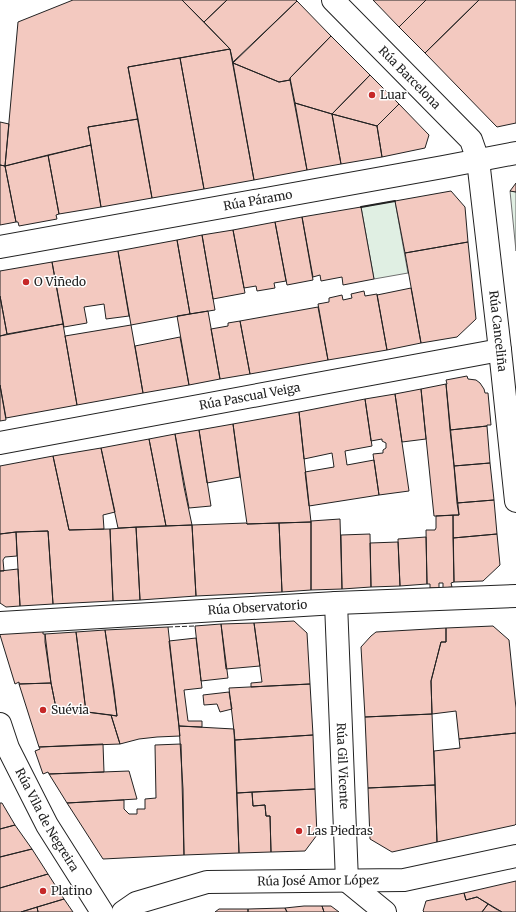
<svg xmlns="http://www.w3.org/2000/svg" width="516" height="912" font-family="Merriweather,serif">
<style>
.green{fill:#e0efe3;stroke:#6f6f6f}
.building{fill:#f3c9c0;stroke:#222}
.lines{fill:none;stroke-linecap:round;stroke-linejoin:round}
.street-casing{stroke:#222;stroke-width:24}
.street{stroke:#fff;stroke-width:22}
.fence{stroke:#222;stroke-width:1;stroke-dasharray:5 2;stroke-linecap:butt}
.wall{stroke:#222;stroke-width:2}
.poi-dot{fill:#c62828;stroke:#fff;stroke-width:1.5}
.labels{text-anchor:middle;stroke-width:3;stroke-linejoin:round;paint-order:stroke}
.street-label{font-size:12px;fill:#222;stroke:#fff}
.poi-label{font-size:12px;fill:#222;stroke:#fff;text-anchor:start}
</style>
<rect width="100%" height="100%" fill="#fff"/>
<path class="green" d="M510,191L516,192V251Z
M395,201L408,273L374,279L361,207Z"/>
<path class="building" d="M73,0H182L230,49L128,67L138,119L88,127L91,145L5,166L18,22Z
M182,0H227L204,22Z
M227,0H296L297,1L233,62L230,49L204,22Z
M373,0H426L399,27Z
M426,0H479L425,53L399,27Z
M479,0H516V123L497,127L425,53Z
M297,1L331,36L290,78V80L279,82L233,63Z
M331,36L370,75L332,114L295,103L290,78Z
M230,49L254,180L204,189L180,58Z
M180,58L204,189L152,198L128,67Z
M233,63L279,82L290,80L307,170L254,180Z
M370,75L399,104L377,126L332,114Z
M295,103L332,114L341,164L307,170Z
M399,104L429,135L425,148L382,157L377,126Z
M332,114L377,126L382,157L341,164Z
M138,119L152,198L101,207L88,127Z
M0,122L9,124L5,166L0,165Z
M91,145L101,207L59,214L48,155Z
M48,155L59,214L56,215L57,219L19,226L18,222H16L5,166Z
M0,165L5,166L16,222L0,225Z
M516,183V192L510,191Z
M451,191L465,207L468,242L405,253L395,201Z
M361,207L374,279L343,285L342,277L321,281L320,275L313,277L302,217Z
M302,217L313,280L287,285L275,222Z
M275,222L286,281L274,283L275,288L257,291L256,286L244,288L233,230Z
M233,230L245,293L213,299L202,235Z
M202,235L215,310L190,314L177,240Z
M177,240L190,314L131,325L118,251Z
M468,242L476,319L457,337L421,343L405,253Z
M118,251L129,316L106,319L104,304L84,307L87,323L64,327L52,262Z
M52,262L63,324L7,334L0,296V271Z
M411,288L421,343L387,350L377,295Z
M364,291L365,296L377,294L387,350L328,360L318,304L329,302V298L342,295L343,300L352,298L351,294Z
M0,296L7,334L0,336Z
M318,307L328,360L250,374L240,321Z
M208,311L220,379L189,385L177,316Z
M240,321L250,374L220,379L211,329L228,326V323Z
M63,324L77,405L6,418L0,385V336Z
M131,325L143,393L77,405L65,336Z
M180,337L189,385L143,393L135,346Z
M467,376L468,379L476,380L480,383L484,389L485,393H488L491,425H487V426L450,430L446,384H447L446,380Z
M446,384L459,515L436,516H434L421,389Z
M0,385L6,420L0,421Z
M421,389L426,439L402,442L395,394Z
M395,394L409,491L379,495L373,454L383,453V450L386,448V443L382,441V439L371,441L365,399Z
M365,399L372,446L345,451L347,465L374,460L379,495L309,506L305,472L334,467L332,453L304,459L299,412Z
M299,412L311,522L247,524L233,424Z
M233,424L240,477L207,483L199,430Z
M487,426L490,463L454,466L450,430Z
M199,430L211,506L189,508L175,434Z
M175,434L184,487L192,525L166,526L149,439Z
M149,439L166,526L118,528L101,448Z
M101,448L115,512L103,515L104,529L69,530L53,456Z
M53,456L69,530L110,529L113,601L53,604L48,531L16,532L0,534V466Z
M490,463L494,500L457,503L454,466Z
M494,500L497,534L453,538V515H459L457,503Z
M453,515L454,582L451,583L452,587L443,588V583H439V588H430V584H427L426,530H435L436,528V516Z
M340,519L342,589L311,590V521Z
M311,522V590L282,592L279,523Z
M246,523L247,524L279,523L282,592L196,596L192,525Z
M192,525L196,596L140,600L136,527Z
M136,527L140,600L113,601L110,529Z
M48,531L53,604L20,606L16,532Z
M16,532L17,556L5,557L3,560L4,571H0V534Z
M370,534L371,587L342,589L341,535Z
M497,534L500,565L483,581L454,582L453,538Z
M426,537L427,584L400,586L398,539Z
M398,542L400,586L371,587L370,543Z
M18,569L20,606L6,607L0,603V571Z
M294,621L307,633L310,684L251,687V683L262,682L254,623Z
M254,623L260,666L226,669L221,624Z
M221,624L228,678L201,681L195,626Z
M493,626L509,640L516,708V733L459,739L456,711L432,714L431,681L441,642H446V628Z
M168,627L180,736L157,737L139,739L120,744L111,715L117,716L105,630Z
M446,628V642H441L431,681L432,714L365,717L361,647L371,636L376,632Z
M43,630V634H45L51,683L19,684V682L15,684L0,635V632Z
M105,630L114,690L117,716L86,712L76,632Z
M76,632L82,678L86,712L56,708L51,683L45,642V634Z
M196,638L202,688L184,690L188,721H202V727L179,726L169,641Z
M51,683L56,708L111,715L120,744L39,747L19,684Z
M310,684L313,735L235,740L229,688Z
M229,692L232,709L220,712L217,704L204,705L203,695Z
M432,714L435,785L368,788L365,717Z
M179,726L234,729L239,853L184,855L183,789Z
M516,733V824L515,825L437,842L434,751L460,748L459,739Z
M313,735L315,789L237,793L235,740Z
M103,744L104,772L49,774L48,772L43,774L35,751L40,749L39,747Z
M181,744L184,855L103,859L67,803L124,800V809L129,814H137V809H145V799L156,798L155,745Z
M129,771L137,799L67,803L49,774Z
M435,785L437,842L392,852L370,839L368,788Z
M315,789L317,835L305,851L271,852L270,816H266L265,805L253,806L252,792Z
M252,792L253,806L265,805L266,816H270L271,852L239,853L237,793Z
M0,803H2L15,825L0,829Z
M15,825L32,849L0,857V829Z
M32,849L48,874L0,888V857Z
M48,874L64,899L21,912H0V888Z
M516,881V912H502L477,897L466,900L464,893Z
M464,893L466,900L477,897L488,904L482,912H424L423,911L426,901Z
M64,899L73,912H38L37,907Z
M488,904L496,909L502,912H482Z
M304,906H322L324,912H287L285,908Z
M322,906H331L339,912H324Z
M37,907L38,912H21Z
M285,908L287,912H248V909Z
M219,909H248V912H215Z"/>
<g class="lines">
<g class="street-casing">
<g id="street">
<path id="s1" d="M333,0L471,140L478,160L500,350L516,501"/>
<path id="s2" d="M0,247L443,167L516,153"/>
<path id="s3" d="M0,443L500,350"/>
<path id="s4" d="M336,603L347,881L385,912"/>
<path id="s5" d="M0,623L336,603L516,596"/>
<path id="s6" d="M0,724L8,748L47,825L102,912"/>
<path id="s7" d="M123,912L136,903L207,882L404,880L516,856"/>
</g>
</g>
<use href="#street" class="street"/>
<path class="fence" d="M168,627L195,626"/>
<path class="wall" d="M361,207L395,201"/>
</g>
<g class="poi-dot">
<circle cx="372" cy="95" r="4"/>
<circle cx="26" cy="282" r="4"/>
<circle cx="43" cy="710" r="4"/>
<circle cx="299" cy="831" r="4"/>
<circle cx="43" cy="891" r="4"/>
</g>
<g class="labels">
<g class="street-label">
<text dy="4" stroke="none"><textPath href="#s1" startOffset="109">Rúa Barcelona</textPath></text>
<text dy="4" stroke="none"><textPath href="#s2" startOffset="262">Rúa Páramo</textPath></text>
<text dy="4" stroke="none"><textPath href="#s1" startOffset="390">Rúa Canceliña</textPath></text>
<text dy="4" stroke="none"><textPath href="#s3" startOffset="254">Rúa Pascual Veiga</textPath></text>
<text dy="4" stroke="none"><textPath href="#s5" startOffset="258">Rúa Observatorio</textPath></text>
<text dy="4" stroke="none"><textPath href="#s4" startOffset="163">Rúa Gil Vicente</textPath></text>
<text dy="4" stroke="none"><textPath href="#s6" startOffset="107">Rúa Vila de Negreira</textPath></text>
<text dy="4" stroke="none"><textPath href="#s7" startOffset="201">Rúa José Amor López</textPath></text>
</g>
<g class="poi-label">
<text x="380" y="99">Luar</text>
<text x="34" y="286">O Viñedo</text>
<text x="51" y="714">Suévia</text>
<text x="307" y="835">Las Piedras</text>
<text x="51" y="895">Platino</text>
</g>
</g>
</svg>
